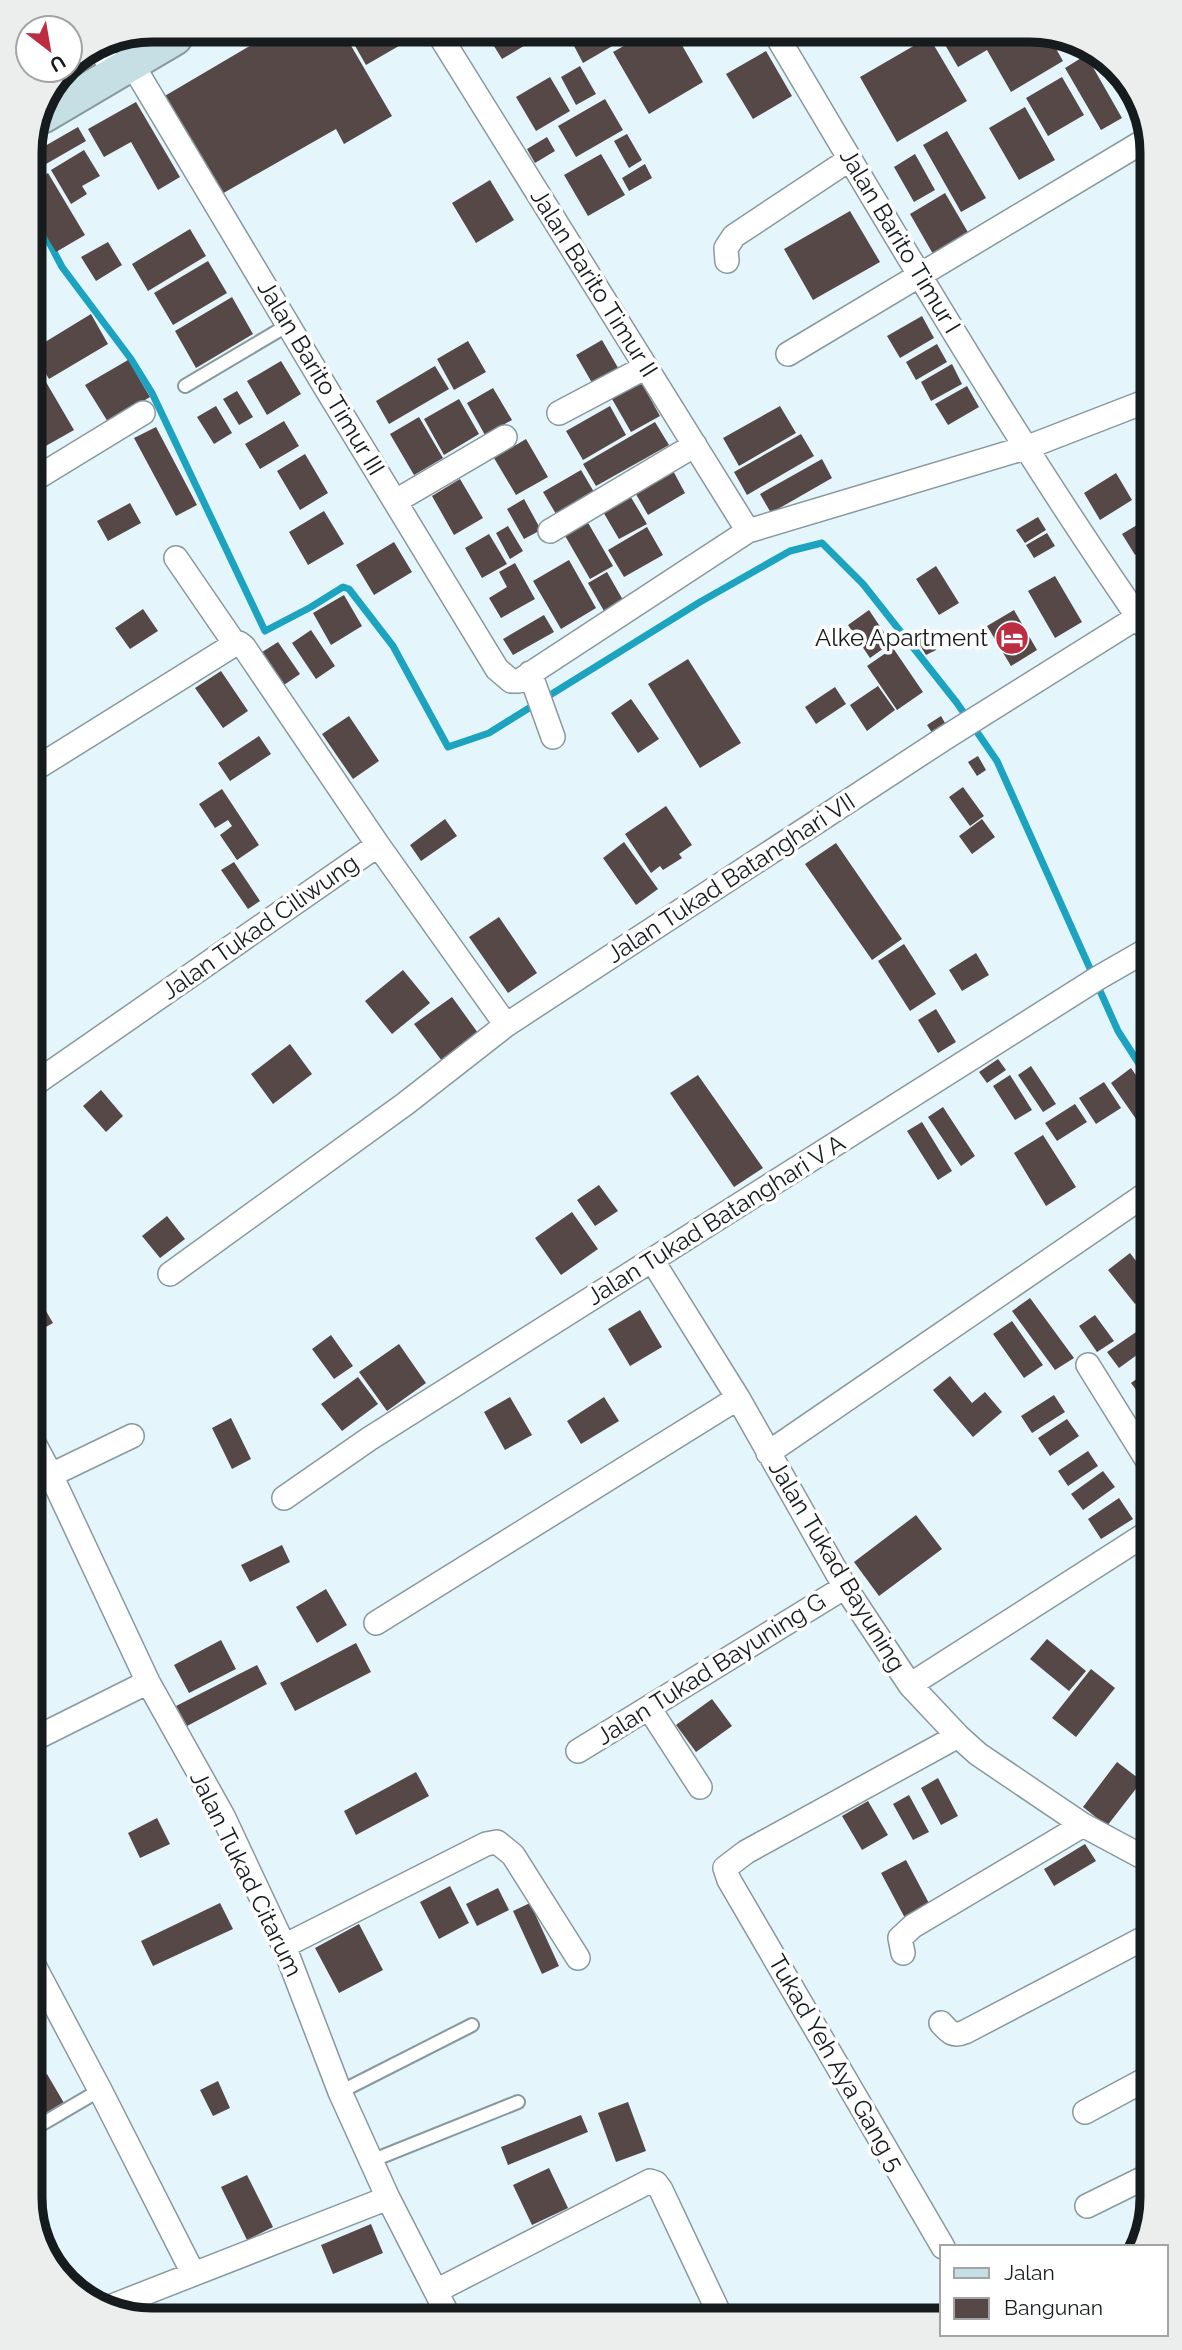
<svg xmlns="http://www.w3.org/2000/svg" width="1182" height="2350" font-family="Raleway,sans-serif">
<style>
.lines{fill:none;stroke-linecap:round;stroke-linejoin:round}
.stream{stroke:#1ba3c0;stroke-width:7}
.building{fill:#574848}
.lane-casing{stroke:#88999e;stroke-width:16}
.street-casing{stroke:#88999e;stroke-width:26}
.secondary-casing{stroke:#88999e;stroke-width:37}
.lane{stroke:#fff;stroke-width:12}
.street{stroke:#fff;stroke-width:23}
.secondary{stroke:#c5dfe5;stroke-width:33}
.labels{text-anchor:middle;stroke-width:7;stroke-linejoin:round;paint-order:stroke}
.street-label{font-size:24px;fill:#161c1e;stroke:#fff}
.poi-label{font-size:24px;fill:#161c1e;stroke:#fff;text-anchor:end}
.rim{fill:none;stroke:#161c1e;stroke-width:9}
</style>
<rect width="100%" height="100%" fill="#e4f5fb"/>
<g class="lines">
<path class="stream" d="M30,206L62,267L131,359L152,393L265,631L311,607L343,587L349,589L393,646L448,747L489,733L700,602L790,551L822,543L863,584L957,703L997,761L1118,1031L1152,1084"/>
</g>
<path class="building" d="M1039,30L1047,33L1063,61L1011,92L987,50L958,67L937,31Z
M675,33L703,82L649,114L613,52L645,34Z
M591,34H633L583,63L573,44Z
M494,35H542L502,59L489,38Z
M400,36L404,43L366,65L350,37Z
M265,37H346L392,116L344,144L336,129L220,195L163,97Z
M929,37L967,101L897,142L860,77Z
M766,51L792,96L753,119L726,74Z
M1086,55L1122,118L1101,130L1065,68Z
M580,66L596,94L576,105L561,77Z
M550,77L570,111L536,131L516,97Z
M1062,77L1084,115L1048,136L1026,98Z
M605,99L623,130L576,157L558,126Z
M136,102L180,177L158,190L131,142L104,157L88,129Z
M1025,107L1055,160L1019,180L989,128Z
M78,127L86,141L46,164L38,150Z
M947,131L986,198L961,212L923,145Z
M627,134L642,160L629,168L614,141Z
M547,137L555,151L535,163L527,149Z
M84,150L100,176L82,186L87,194L71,204L51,170Z
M601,154L625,195L588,216L564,175Z
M915,154L935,190L914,202L894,167Z
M645,164L652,178L629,191L622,178Z
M48,173L85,235L56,252L30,209V184Z
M490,180L514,220L476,243L452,203Z
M945,193L969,234L933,254L910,214Z
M850,211L880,262L813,300L784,249Z
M190,229L206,256L148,291L132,264Z
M108,242L122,265L96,281L81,257Z
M208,261L227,293L173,325L154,293Z
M232,297L253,334L196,368L175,331Z
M91,314L108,344L49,379L32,350Z
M922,316L934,338L900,358L887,336Z
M602,340L621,373L595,388L576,355Z
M468,341L486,372L454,390L437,359Z
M937,344L947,362L916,380L906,362Z
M128,360L150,397L108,422L85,385Z
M281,361L301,394L267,415L247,381Z
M952,364L962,384L931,401L921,382Z
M435,366L449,389L389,424L376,401Z
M46,382L74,430L44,447L30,423V392Z
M641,382L660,416L631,432L612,399Z
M967,386L979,407L948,425L935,404Z
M493,388L512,420L485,435L467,403Z
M237,391L253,417L239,425L223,399Z
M459,399L479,434L444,455L424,419Z
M216,406L232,433L214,444L197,417Z
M610,406L626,435L583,460L566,431Z
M780,406L796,433L739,466L723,438Z
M419,417L443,458L414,475L390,434Z
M284,421L299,446L260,469L245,444Z
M655,422L669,445L596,486L583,464Z
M156,427L197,505L176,516L134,438Z
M801,434L814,456L747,495L734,472Z
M526,439L548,477L516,495L494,458Z
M305,454L328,493L300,510L277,471Z
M822,459L832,478L771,513L760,494Z
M671,467L685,493L648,515L633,489Z
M581,470L594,492L556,514L543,492Z
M1116,473L1132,500L1100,520L1084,493Z
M460,479L483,518L454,535L432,496Z
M629,494L647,524L619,539L602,510Z
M524,499L541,530L524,539L507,509Z
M130,503L141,523L108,541L97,521Z
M324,511L344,544L308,565L289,532Z
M1152,516V545L1135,555L1122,534Z
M1038,517L1046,530L1025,543L1016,530Z
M587,521L613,566L590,579L564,534Z
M508,526L523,551L510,559L496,533Z
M647,527L663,555L624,577L608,550Z
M1047,533L1055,546L1034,558L1026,545Z
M489,534L507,564L482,578L465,548Z
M394,542L412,572L374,595L356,565Z
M569,560L596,608L561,629L533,581Z
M515,563L535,599L501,618L489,598L507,587L499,572Z
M936,566L959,603L939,615L916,579Z
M607,572L623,600L604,611L588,583Z
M1055,576L1082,622L1055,638L1028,591Z
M344,595L362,626L331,645L313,613Z
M143,609L158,631L130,649L115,628Z
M869,610L891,643L870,658L848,625Z
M1014,610L1037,650L1011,666L987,626Z
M544,615L554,632L513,655L503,639Z
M311,630L335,666L316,679L292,643Z
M924,631L936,650L926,655L915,637Z
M278,642L300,674L281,687L259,654Z
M893,648L923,692L897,710L867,666Z
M688,659L741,743L700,768L648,684Z
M221,671L248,711L223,728L195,688Z
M878,686L895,710L867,731L850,705Z
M835,687L846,704L816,724L805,707Z
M631,699L659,739L638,753L611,713Z
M349,716L379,761L353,779L322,734Z
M941,716L949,730L936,739L927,725Z
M259,736L271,754L230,781L218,763Z
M978,756L986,770L977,776L968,762Z
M963,787L984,816L970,826L949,797Z
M222,789L259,845L237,860L220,835L232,826L228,820L215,828L199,804Z
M666,806L692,845L679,854L682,858L663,870L660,866L651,873L625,834Z
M445,819L457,836L421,861L410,845Z
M982,819L995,837L972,854L959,836Z
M624,842L658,889L636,905L603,858Z
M836,843L902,939L872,960L805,864Z
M234,862L260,901L248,909L221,870Z
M499,917L537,973L508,993L469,937Z
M904,944L936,994L910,1011L878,961Z
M976,953L989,975L962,991L949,970Z
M403,970L430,1003L392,1034L365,1001Z
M452,997L478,1033L442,1061L414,1024Z
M936,1009L956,1042L938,1053L918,1020Z
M290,1044L312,1074L273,1104L251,1074Z
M998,1059L1006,1070L987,1083L979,1072Z
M1031,1066L1056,1104L1043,1112L1018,1075Z
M1131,1068L1152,1098V1142L1111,1083Z
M698,1075L763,1168L734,1187L670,1093Z
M1010,1075L1032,1110L1015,1120L993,1086Z
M1104,1082L1121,1108L1096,1124L1079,1098Z
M101,1090L123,1116L106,1132L83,1106Z
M1075,1104L1087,1122L1057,1141L1045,1123Z
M943,1107L975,1156L961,1166L928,1117Z
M922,1122L952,1171L938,1180L907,1131Z
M1043,1135L1076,1187L1046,1206L1014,1153Z
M599,1185L618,1211L595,1226L577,1200Z
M572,1212L598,1249L561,1275L535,1238Z
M167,1216L185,1239L160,1258L142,1236Z
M1130,1253L1152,1282V1290L1135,1304L1108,1270Z
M32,1287L53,1323L30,1336V1288Z
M1030,1298L1074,1358L1055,1370L1012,1311Z
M640,1310L662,1347L630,1366L608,1329Z
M1095,1315L1114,1341L1097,1352L1079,1326Z
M1012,1321L1043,1365L1024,1378L993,1334Z
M1142,1328L1152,1344L1119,1368L1107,1352Z
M331,1335L353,1366L334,1379L312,1349Z
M399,1344L426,1383L387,1411L359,1372Z
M1152,1368V1390L1142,1398L1131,1383Z
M950,1376L972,1403L985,1392L1002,1412L973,1437L933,1390Z
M358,1377L378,1404L342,1431L321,1404Z
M1054,1395L1065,1412L1032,1433L1021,1416Z
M510,1397L532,1435L505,1450L484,1412Z
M604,1397L619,1421L581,1444L567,1421Z
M231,1418L251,1459L232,1469L212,1428Z
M1067,1419L1079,1436L1050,1456L1038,1438Z
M1088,1451L1098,1466L1068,1486L1058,1471Z
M1103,1471L1115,1487L1083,1510L1071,1494Z
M1119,1498L1133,1519L1101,1539L1088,1519Z
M916,1515L942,1549L879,1596L854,1562Z
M282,1545L290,1562L250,1582L241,1565Z
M326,1589L347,1625L317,1643L296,1607Z
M1047,1639L1086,1671L1069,1691L1030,1659Z
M221,1640L236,1669L189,1693L174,1665Z
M356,1643L371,1672L295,1711L280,1683Z
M257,1665L267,1684L187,1726L176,1706Z
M1091,1669L1115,1688L1076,1737L1052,1718Z
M712,1699L732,1726L696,1752L676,1725Z
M1117,1762L1142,1781L1107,1826L1083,1807Z
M416,1772L429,1796L356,1835L344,1811Z
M938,1778L958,1816L941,1825L921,1788Z
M909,1795L929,1832L913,1840L893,1804Z
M868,1801L888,1835L862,1850L842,1816Z
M157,1818L170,1844L140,1858L128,1833Z
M1085,1844L1096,1861L1054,1886L1044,1869Z
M906,1860L931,1907L906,1920L881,1873Z
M450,1886L469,1923L439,1939L420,1902Z
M498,1888L509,1910L477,1926L466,1904Z
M220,1903L233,1929L153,1966L141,1941Z
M530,1903L559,1966L542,1974L513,1911Z
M359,1924L383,1970L339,1993L315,1948Z
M47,2074L64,2103L30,2123V2084Z
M218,2081L230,2108L213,2116L200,2090Z
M628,2102L646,2151L616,2162L598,2113Z
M581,2115L588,2132L508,2165L501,2147Z
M549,2168L568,2208L532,2225L513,2185Z
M247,2175L273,2227L247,2240L221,2187Z
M371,2224L383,2253L333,2274L321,2245Z"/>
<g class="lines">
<g class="lane-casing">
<path id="lane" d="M185,386L288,325
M340,2092L472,2025
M30,2131L100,2090
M371,2161L518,2102"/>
</g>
<g class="street-casing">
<path id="street" d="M775,33C896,236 1016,443 1152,637
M440,36L748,531
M97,44L115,74
M132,64L321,380L497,669L511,681H519L748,531L1028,447L1152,399
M727,261L726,248L734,236L850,159
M788,354L1149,138
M559,413L646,367
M30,482L143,413
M396,501L505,437
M550,531L695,445
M176,558L235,644
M235,644L239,643L244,647L378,845L506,1025
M530,673L553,737
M30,772L235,644
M30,1087L378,845
M652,1260L738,1398L845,1587L910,1685L958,1736L978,1754L1083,1825L1152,1862
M170,1274L405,1104L506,1025L948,736L1138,617
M1088,1365L1152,1468
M30,1436L51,1475L148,1682L223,1816L284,1946L340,2092L388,2198L449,2317
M768,1453L1152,1190
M51,1475L132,1436
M284,1498L369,1439L1098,978L1152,947
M376,1623L738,1398
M910,1685L1152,1530
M649,1708L700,1787
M30,1741L148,1682
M578,1751L845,1587
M284,1946L486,1844L497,1842L513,1855L578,1958
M903,1953L900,1938L913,1926L1083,1825
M30,1958L100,2090L193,2273
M941,2023C949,2032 953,2037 965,2032L1152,1934
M1085,2112L1152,2076
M1087,2206L1152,2174
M943,2247L729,1880L725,1868L746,1852L958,1736
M436,2291L650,2181L656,2183L661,2190L720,2315
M107,2308L388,2198"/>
</g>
<g class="secondary-casing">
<path id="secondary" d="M43,116L175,38"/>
</g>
<use href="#lane" class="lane"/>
<use href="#street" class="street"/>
<use href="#secondary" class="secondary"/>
</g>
<defs>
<g id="hotel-disc" transform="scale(1.75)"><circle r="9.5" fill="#bd2d42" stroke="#fff"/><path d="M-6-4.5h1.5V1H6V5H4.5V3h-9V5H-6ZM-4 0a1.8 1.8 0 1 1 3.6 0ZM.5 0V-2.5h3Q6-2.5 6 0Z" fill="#fff"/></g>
</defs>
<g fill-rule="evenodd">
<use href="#hotel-disc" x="1012" y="638"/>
</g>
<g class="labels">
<g class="street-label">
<text transform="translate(900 241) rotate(59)" y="8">Jalan Barito Timur I</text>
<text transform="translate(594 283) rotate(58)" y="8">Jalan Barito Timur II</text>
<text transform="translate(321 378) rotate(59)" y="8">Jalan Barito Timur III</text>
<text transform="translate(731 878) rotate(-33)" y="8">Jalan Tukad Batanghari VII</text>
<text transform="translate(260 927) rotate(-35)" y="8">Jalan Tukad Ciliwung</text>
<text transform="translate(716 1220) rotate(-32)" y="8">Jalan Tukad Batanghari V A</text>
<text transform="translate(837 1566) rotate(59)" y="8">Jalan Tukad Bayuning</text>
<text transform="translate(711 1669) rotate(-32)" y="8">Jalan Tukad Bayuning G</text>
<text transform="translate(246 1874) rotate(64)" y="8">Jalan Tukad Citarum</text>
<text transform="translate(836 2063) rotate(60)" y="8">Tukad Yeh Aya Gang 5</text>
</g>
<g class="poi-label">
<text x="988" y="646">Alke Apartment</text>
</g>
</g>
<path d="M0 0H1182V2350H0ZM152 42H1030A110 110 0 0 1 1140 152V2198A110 110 0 0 1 1030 2308H152A110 110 0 0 1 42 2198V152A110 110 0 0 1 152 42Z" fill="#eceded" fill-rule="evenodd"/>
<path class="rim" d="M152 42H1030A110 110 0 0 1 1140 152V2198A110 110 0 0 1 1030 2308H152A110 110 0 0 1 42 2198V152A110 110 0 0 1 152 42Z"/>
<rect x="940" y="2245" width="228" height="91" fill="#ffffff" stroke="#a2a4a5" stroke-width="2"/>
<rect x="954" y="2268" width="35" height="10" fill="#c5dfe5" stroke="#a2a4a5" stroke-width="2"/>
<text x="1004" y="2280" font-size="21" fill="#161c1e">Jalan</text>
<rect x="954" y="2298" width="35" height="21" fill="#574848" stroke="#a2a4a5" stroke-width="2"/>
<text x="1004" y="2315" font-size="21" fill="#161c1e">Bangunan</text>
<g transform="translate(49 49) rotate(149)"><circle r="33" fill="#ffffff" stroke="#a2a4a5" stroke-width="2"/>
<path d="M0-5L12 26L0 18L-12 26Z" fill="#bd2d42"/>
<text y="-10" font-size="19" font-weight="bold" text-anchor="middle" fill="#161c1e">U</text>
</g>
</svg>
